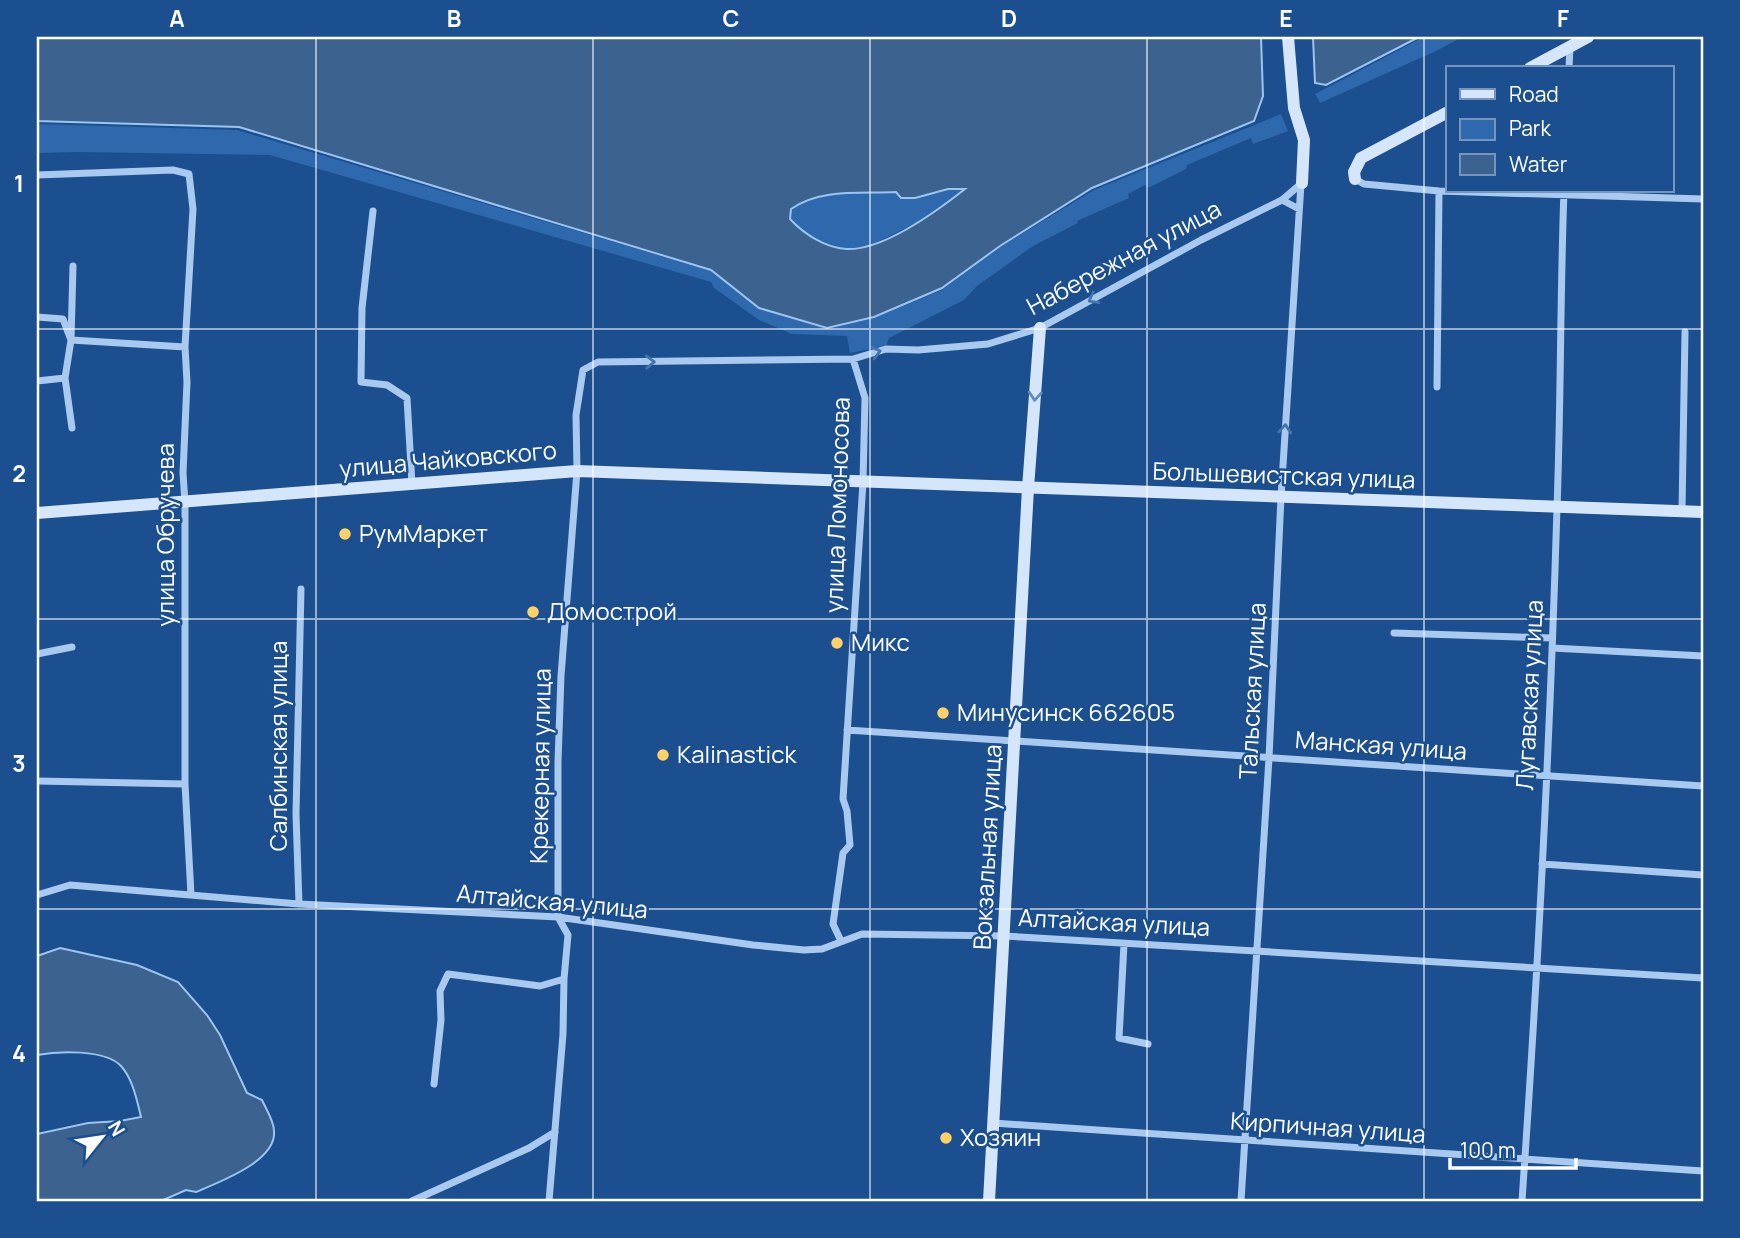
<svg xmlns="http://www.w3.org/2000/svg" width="1740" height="1238" font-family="Manrope,sans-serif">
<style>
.green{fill:#2e69ad}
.water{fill:#3c6290;stroke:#9cc4f0;stroke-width:2;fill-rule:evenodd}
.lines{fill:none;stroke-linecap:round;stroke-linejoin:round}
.street{stroke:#a9c9ee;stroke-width:7}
.secondary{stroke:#d6e6fa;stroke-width:12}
.oneway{stroke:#4674ac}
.oneway2{stroke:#668bba}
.grid{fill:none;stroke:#fff;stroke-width:2;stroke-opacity:0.55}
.poi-dot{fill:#ffd166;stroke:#1b4f8f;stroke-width:2.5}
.labels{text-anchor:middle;stroke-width:5;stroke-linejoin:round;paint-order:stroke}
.street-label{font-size:24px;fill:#fff;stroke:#1b4f8f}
.poi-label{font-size:24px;fill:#fff;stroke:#1b4f8f;text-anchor:start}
.neatline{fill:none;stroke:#fff;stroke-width:2.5}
.grid-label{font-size:23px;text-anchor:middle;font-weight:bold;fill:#fff}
</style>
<rect width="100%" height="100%" fill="#1b4f8f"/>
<path class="green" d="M1424,37H1462L1436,51L1320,103L1315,94Z
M1281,114L1288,131L1253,144L1251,138L1187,165L1186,169L1148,188L1145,185L1128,194L1129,198L1077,221L1078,223L1033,246L977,286L964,300L889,338L886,346L850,353L847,336L792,334L759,320L714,288L711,282L270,155L78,152L37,153V124L237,130L711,271L760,309L828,329L874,318L942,290L1000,247L1094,190Z
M948,189H966L916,223L869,246L846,249L827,243L806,235L790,219L791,209C821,188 861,194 896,192L901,198H915Z"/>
<path class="water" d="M37,37H1261L1263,96L1254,121L1092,188L1000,246L942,288L874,317L827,328L759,308L711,270L239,127L37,121ZM948,189H965C937,211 883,251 846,249C824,247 804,234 790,219L791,209C821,188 861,194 896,192L901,198H915Z
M1313,37H1419L1326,85L1315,83Z
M60,948L137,965L178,982L207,1015L220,1035L247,1093L262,1100C266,1109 274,1121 274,1131C277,1161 219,1182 196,1192L186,1190L161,1201H37V1134L88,1123L120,1121L141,1117C137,1101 133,1079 121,1066C105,1049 58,1051 37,1055V956Z"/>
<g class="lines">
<path class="street" d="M1569,68L1570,47
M37,175L173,170L189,174L193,209L185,347L187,382L183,473L185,503V784L191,895
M1355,179L1364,184L1439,191L1703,199
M1282,200L1299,209
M373,211L362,308L361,382L387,385L407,398L412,484
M37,317L63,319L71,340L185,347
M37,381L65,378
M1437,387L1439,191
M72,428L65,378L71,340L73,266
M1682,511L1685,332
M1394,633L1552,638
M1552,648L1703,656
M37,654L72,647
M847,730L1703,786
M37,781L185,784
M1542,864L1703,875
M37,895L70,885L299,904L558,917L753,945L804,950L822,949L862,934L1004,936L1703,978
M299,904L296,814L301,589
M841,941L833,924L843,853L850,845L847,811L843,799L863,482L865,398L853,359
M1124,944L1119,1038L1148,1044
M434,1084L441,1020L440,991L448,974L540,986L564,979
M993,1123L1703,1171
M412,1201L529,1148L555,1132
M549,1201L563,1034L564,979L568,935L558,917V762L561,676L577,471L576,415L583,370L598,362L853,359L886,349L918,350L988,344L1040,328L1201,240L1282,200L1302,183
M1241,1201L1269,758L1281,497L1301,184
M1522,1201C1538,971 1550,740 1557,508C1561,403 1560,297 1564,191"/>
<path class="secondary" d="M1288,37L1294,108L1304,140L1302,183
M1530,68L1588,37
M1355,179L1354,172L1361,158L1448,112
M37,513L577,471L1703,512
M989,1201L1028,488L1040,328"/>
</g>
<defs><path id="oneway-chevron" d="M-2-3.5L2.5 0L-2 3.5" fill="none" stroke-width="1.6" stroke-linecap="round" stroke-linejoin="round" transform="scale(1.75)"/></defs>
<g class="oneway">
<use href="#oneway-chevron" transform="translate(1093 299) rotate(151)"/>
<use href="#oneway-chevron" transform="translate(876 352) rotate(-14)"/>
<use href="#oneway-chevron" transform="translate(650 362) rotate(-1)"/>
<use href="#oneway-chevron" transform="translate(1285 429) rotate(-86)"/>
</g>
<use class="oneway2" href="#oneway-chevron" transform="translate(1035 396) rotate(94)"/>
<path class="grid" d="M316,37V1201M593,37V1201M870,37V1201M1147,37V1201M1424,37V1201M37,329H1703M37,619H1703M37,909H1703"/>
<g class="poi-dot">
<circle cx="345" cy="534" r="7"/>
<circle cx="533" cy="612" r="7"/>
<circle cx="837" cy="643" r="7"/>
<circle cx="943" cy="713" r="7"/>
<circle cx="663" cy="755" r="7"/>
<circle cx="946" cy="1138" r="7"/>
</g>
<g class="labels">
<g class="street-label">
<text transform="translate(1124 258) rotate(-28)" y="8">Набережная улица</text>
<text transform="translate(448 460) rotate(-5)" y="8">улица Чайковского</text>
<text transform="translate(1284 476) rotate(2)" y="8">Большевистская улица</text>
<text transform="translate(838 505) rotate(-88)" y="8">улица Ломоносова</text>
<text transform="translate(166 535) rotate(-90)" y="8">улица Обручева</text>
<text transform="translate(1253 691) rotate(-87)" y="8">Тальская улица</text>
<text transform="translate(1530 695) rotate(-87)" y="8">Лугавская улица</text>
<text transform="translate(279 746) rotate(-90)" y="8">Салбинская улица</text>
<text transform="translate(1381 746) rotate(4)" y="8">Манская улица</text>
<text transform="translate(541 766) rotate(-89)" y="8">Крекерная улица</text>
<text transform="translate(988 847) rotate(-87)" y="8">Вокзальная улица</text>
<text transform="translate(552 902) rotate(5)" y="8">Алтайская улица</text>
<text transform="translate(1114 923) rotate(3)" y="8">Алтайская улица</text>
<text transform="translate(1328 1128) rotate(4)" y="8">Кирпичная улица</text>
</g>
<g class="poi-label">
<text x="359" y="542">РумМаркет</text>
<text x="547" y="620">Домострой</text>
<text x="851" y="651">Микс</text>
<text x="957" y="721">Минусинск 662605</text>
<text x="677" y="763">Kalinastick</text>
<text x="960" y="1146">Хозяин</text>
</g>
</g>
<rect width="1740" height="1238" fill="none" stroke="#1b4f8f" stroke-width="77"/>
<rect x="1446" y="66" width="228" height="126" fill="#1b4f8f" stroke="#7695bc" stroke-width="2"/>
<rect x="1460" y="89" width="35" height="10" fill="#d6e6fa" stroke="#7695bc" stroke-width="2"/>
<text x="1509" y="102" font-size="21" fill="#ffffff">Road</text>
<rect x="1460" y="119" width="35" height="21" fill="#2e69ad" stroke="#7695bc" stroke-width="2"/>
<text x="1509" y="136" font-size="21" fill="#ffffff">Park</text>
<rect x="1460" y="154" width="35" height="21" fill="#3c6290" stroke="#7695bc" stroke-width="2"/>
<text x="1509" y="172" font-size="21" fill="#ffffff">Water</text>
<g transform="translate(102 1137) rotate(60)" stroke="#1b4f8f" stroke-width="5" paint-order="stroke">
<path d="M0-5L12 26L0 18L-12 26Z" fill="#ffffff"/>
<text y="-10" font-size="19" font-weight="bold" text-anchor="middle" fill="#ffffff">N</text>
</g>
<path d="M1450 1158v10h126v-10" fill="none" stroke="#ffffff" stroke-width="3.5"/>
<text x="1460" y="1158" font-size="21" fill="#ffffff" stroke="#1b4f8f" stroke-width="5" paint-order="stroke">100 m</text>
<rect x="38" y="38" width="1664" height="1162" class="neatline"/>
<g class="grid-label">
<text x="177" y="27">A</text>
<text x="454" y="27">B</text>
<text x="731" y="27">C</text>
<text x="1009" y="27">D</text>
<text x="1286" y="27">E</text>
<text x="1563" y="27">F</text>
<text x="19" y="192">1</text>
<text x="19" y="482">2</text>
<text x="19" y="772">3</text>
<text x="19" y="1062">4</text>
</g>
</svg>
